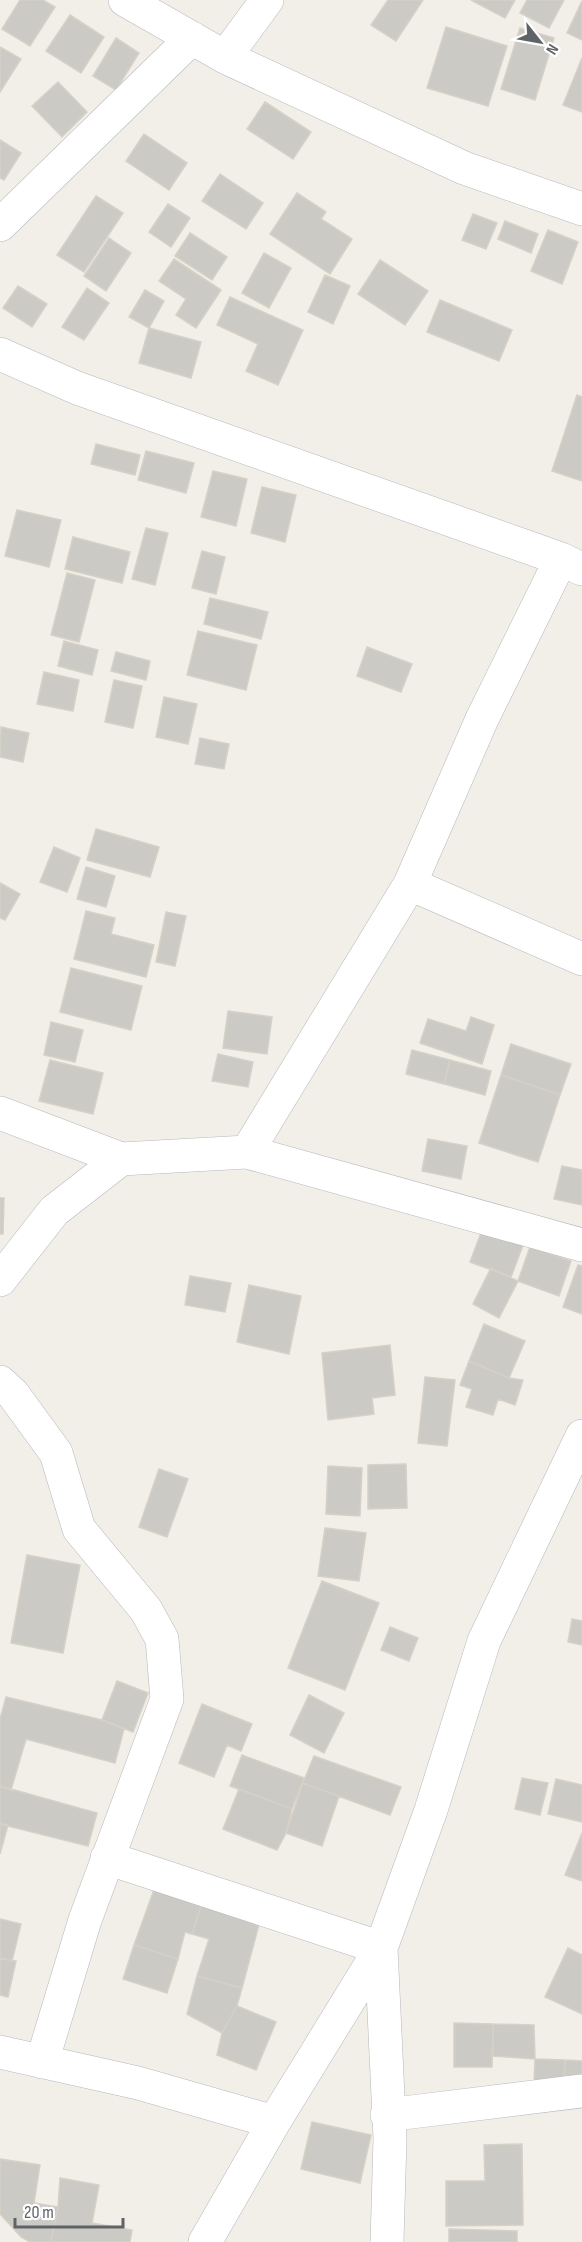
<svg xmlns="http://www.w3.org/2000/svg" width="582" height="2242" font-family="'Sofia Sans Condensed',sans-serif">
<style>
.building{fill:#cccac5;stroke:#d6d1c6;stroke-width:1.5}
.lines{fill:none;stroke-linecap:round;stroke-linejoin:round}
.minor-casing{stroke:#b5b8bc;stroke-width:34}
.minor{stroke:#fff;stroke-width:33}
</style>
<rect width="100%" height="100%" fill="#f1efe8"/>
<path class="building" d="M20,0H43L55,7L30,46L2,29Z
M388,0H423L396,41L371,25Z
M471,0H515L505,18Z
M527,0H564L549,28L520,13Z
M582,1V40L567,33Z
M70,15L104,37L81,73L46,51Z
M446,27L507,46L488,106L427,88Z
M520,28L554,38L535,100L501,89Z
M116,38L139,53L116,90L93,76Z
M0,47L21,59L0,92Z
M582,58V112L563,105Z
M58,82L87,112L62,137L32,106Z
M265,102L311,132L293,159L247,129Z
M144,134L187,163L169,190L126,161Z
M0,140L21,153L4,180L0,178Z
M220,174L263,203L246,229L202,201Z
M297,193L326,212L321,219L352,239L330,274L270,234Z
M96,196L123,213L84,272L57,255Z
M168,204L190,218L171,247L149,232Z
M473,214L497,223L486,249L462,240Z
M505,221L538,234L531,253L498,239Z
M548,230L578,242L562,284L531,271Z
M190,233L227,257L212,280L175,256Z
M109,238L131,253L106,291L84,276Z
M264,253L291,268L269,308L242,293Z
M174,259L221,290L196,328L176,315L186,299L159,281Z
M380,260L428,291L405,325L358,294Z
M325,275L350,286L333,324L308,312Z
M18,286L47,304L32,327L3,308Z
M87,288L109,303L84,340L62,327Z
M145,290L164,301L149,328L129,317Z
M230,297L303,330L278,385L246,371L258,344L217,325Z
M440,300L512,330L499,361L427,332Z
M149,328L201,342L191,378L139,363Z
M577,395L582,397V481L552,471Z
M96,444L140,455L135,475L91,464Z
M146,451L194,463L186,493L138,480Z
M213,471L247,479L236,526L201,517Z
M262,487L296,495L285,542L251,533Z
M17,510L61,520L49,567L5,556Z
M146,528L168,533L155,585L132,579Z
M73,537L130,552L122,583L65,569Z
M202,551L225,557L216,594L192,588Z
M67,573L95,580L79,642L51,635Z
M210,598L268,612L261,639L204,624Z
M198,631L257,645L246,690L187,675Z
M64,641L98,650L92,675L58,666Z
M367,647L412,664L401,692L357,676Z
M116,652L150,661L146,680L111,671Z
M44,672L79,680L73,711L37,704Z
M114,680L142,686L133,728L105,722Z
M164,697L197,704L188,744L156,737Z
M1,727L29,733L23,762L0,757Z
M200,738L229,744L224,769L195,764Z
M96,829L159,847L150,877L87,860Z
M54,847L80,858L67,892L40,882Z
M86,867L115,876L106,907L77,899Z
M0,883L20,894L5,920L0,918Z
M86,911L115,918L111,934L154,945L146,977L74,959Z
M166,912L186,916L175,966L156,962Z
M71,968L142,986L131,1030L60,1012Z
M228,1011L272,1017L267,1054L223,1048Z
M471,1017L494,1025L482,1064L420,1043L428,1019L466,1031Z
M51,1022L83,1030L75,1062L44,1055Z
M511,1044L571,1064L560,1095L501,1075Z
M412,1050L450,1060L444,1084L406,1074Z
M218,1054L253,1062L248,1087L212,1081Z
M50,1060L103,1073L93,1114L39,1101Z
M450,1060L491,1071L485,1095L444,1084Z
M501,1075L560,1095L538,1162L479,1143Z
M428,1139L467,1146L461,1179L422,1171Z
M562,1166L582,1170V1205L554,1199Z
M0,1198H4L3,1234H0Z
M484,1225L525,1240L511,1277L470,1262Z
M530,1247L571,1261L559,1296L518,1281Z
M578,1265L582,1266V1314L563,1307Z
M491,1268L518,1281L499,1318L473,1304Z
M190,1276L231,1283L225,1312L185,1305Z
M249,1285L301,1296L289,1354L237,1342Z
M484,1324L525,1341L509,1378L469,1361Z
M390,1345L395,1395L372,1398L374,1414L328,1420L322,1353Z
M469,1361L509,1378L523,1380L515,1405L498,1399L493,1415L466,1407L472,1389L460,1385Z
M425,1377L455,1380L447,1446L418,1443Z
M406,1464L407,1508L368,1509V1465Z
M328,1466L362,1468L360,1516L326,1514Z
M159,1469L188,1479L167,1537L139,1527Z
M325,1528L366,1533L359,1581L318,1576Z
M27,1555L80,1565L63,1653L11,1643Z
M322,1581L379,1603L345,1690L288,1668Z
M572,1619L582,1621V1645L568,1642Z
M390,1627L418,1638L409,1661L381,1650Z
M117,1681L148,1693L133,1732L102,1720Z
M309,1695L344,1713L324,1753L290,1735Z
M6,1697L102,1720L124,1729L115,1763L26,1739L11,1790L0,1786V1719Z
M202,1704L252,1724L241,1751L227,1745L214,1777L179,1763Z
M242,1755L304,1778L292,1809L230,1786Z
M314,1756L401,1787L390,1815L303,1783Z
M522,1778L548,1783L540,1815L515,1809Z
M556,1779L582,1785V1822L548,1814Z
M303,1783L339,1796L322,1846L286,1833Z
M0,1786L97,1813L88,1846L0,1824Z
M239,1789L292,1809L286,1833L277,1850L223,1829Z
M0,1823L8,1825L0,1854Z
M582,1833V1881L565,1875Z
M155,1887L202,1903L192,1934L185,1932L178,1959L134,1945Z
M202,1903L260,1921L242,1988L197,1976L209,1939L192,1934Z
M0,1919L21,1924L12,1961L0,1958Z
M134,1945L178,1959L167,1993L123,1979Z
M568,1948L582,1955V2014L545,1997Z
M0,1959L16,1961L8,1997L0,1995Z
M197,1976L242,1988L237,2006L222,2033L187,2014Z
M237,2006L276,2022L256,2070L217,2055L222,2033Z
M454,2023L493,2024L492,2067H454Z
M493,2024L534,2025L535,2059L493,2056Z
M535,2059L565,2060L564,2086L534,2084Z
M565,2060L582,2061V2087L564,2086Z
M312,2122L371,2135L360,2183L301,2169Z
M522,2144L523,2225L446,2226V2181H485L484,2145Z
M0,2159L40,2165L34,2203L58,2207L51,2242H30L21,2237L0,2214Z
M60,2178L99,2185L92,2223L132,2230L130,2242H51L58,2207Z
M449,2229L517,2231V2242H449Z"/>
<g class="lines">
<g class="minor-casing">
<path id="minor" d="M125,0L225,57L464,168L582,209
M225,57L267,0
M0,225L192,38
M0,354L77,388L561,559L582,569
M410,884L582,959
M0,1113L121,1159
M247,1152L410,884L482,719L561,559
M0,1280L54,1211L121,1159L247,1152L582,1245
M0,1382L13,1394L56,1453L79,1529L146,1610L162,1639L167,1699L85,1920L42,2062
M107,1858L381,1948
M381,1948L390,2139L387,2242
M0,2052L138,2083L274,2122
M387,2115L582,2091
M205,2242L274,2122L381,1948L431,1810L484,1641L582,1436"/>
</g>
<use href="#minor" class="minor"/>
</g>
<g transform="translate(540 42) rotate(121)" stroke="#ffffff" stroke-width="4.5" paint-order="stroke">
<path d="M0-4.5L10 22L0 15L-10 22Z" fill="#5f6368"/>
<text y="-9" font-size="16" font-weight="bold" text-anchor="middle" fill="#5f6368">N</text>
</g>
<path d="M15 2218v9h108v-9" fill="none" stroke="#5f6368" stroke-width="3"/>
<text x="24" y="2218" font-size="18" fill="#5f6368" stroke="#ffffff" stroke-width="4.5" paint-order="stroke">20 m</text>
</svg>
